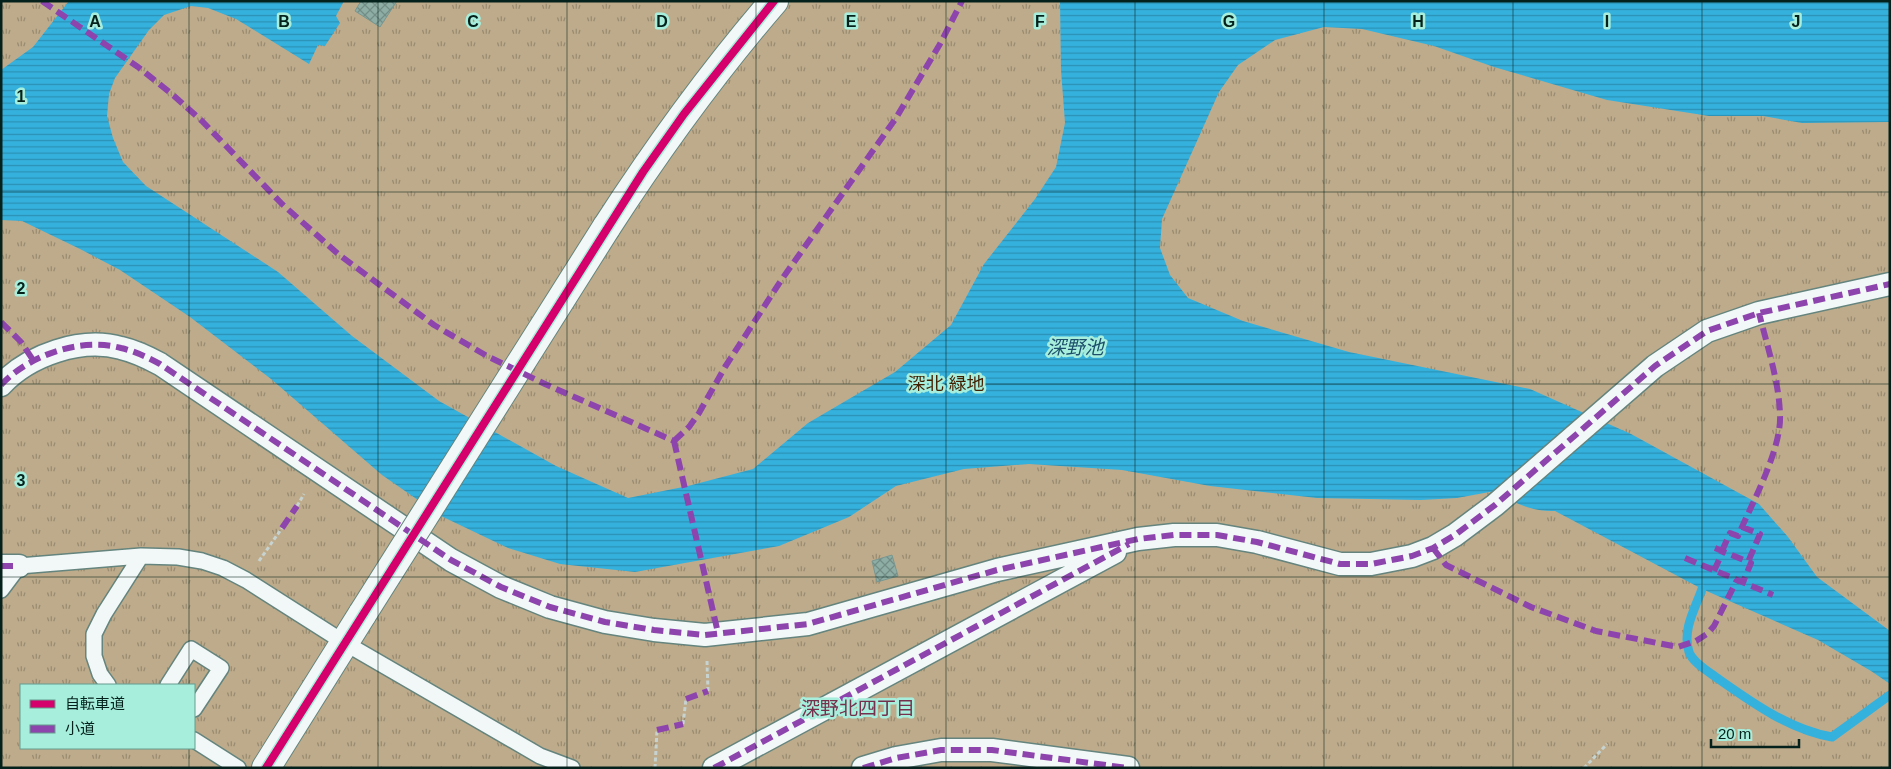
<svg xmlns="http://www.w3.org/2000/svg" width="1891" height="769" font-family="Helvetica,'Noto Sans JP',sans-serif">
<style>
.park{fill:url(#park-tufts);fill-rule:evenodd}
.water{fill:url(#water-rules)}
.lines{fill:none;stroke-linecap:round;stroke-linejoin:round}
.stream{stroke:#35b1de;stroke-width:9}
.building{fill:url(#building-cross-hatch);stroke:#789790}
.service-casing{stroke:#64847d;stroke-width:18}
.pedestrian-casing{stroke:#64847d;stroke-width:25}
.tertiary-casing{stroke:#64847d;stroke-width:30}
.path{stroke:#c6d3d0;stroke-width:3;stroke-dasharray:4 2.5;stroke-linecap:butt}
.service{stroke:#f2f8f7;stroke-width:15}
.pedestrian{stroke:#f2f8f7;stroke-width:22}
.tertiary{stroke:#f2f8f7;stroke-width:28}
.tertiary-bridge-casing{stroke:#64847d;stroke-width:30;stroke-linecap:butt}
.tertiary-bridge{stroke:#f2f8f7;stroke-width:28}
.quiet{stroke:#8e44ad;stroke-width:6;stroke-dasharray:12 6;stroke-linecap:butt}
.cycleway-casing{stroke:#a7eedc;stroke-width:11}
.cycleway{stroke:#d6006c;stroke-width:8}
.grid{fill:none;stroke:#04211b;stroke-width:1;stroke-opacity:0.55}
.labels{text-anchor:middle;stroke-width:5;stroke-linejoin:round;paint-order:stroke}
.park-label{font-size:18px;fill:#431f00;stroke:#a7eedc}
.water-label{font-size:19px;font-style:italic;fill:#1d4f6c;stroke:#a7eedc}
.neighbourhood-label{font-size:19px;fill:#75314c;stroke:#a7eedc}
.grid-label{font-size:16px;text-anchor:middle;font-weight:bold;fill:#04211b;stroke:#a7eedc;stroke-width:5;stroke-linejoin:round;paint-order:stroke}
</style>
<defs>
<pattern id="park-tufts" width="24" height="20" patternUnits="userSpaceOnUse" patternTransform="scale(1.25)"><rect width="24" height="20" fill="#beab8b"/><path d="M3 7l-1-3M5 7V3M7 7l1-3M15 17l-1-3M17 17v-4M19 17l1-3" fill="none" stroke="#988b71"/></pattern>
<pattern id="water-rules" width="6" height="5" patternUnits="userSpaceOnUse" patternTransform="scale(1.25)"><rect width="6" height="5" fill="#35b1de"/><path d="M0 2.5h6" fill="none" stroke="#2b90b3"/></pattern>
<pattern id="building-cross-hatch" width="8" height="8" patternUnits="userSpaceOnUse" patternTransform="scale(1.25)"><rect width="8" height="8" fill="#8eada5"/><path d="M0 0l8 8M0 8l8-8" fill="none" stroke="#728c86"/></pattern>
</defs>
<rect width="100%" height="100%" fill="#aad0c7"/>
<path class="park" d="M1,1H1890V768H1ZM21,685H194V748H21Z"/>
<path class="water" d="M69,1H344L336,16L340,23L325,46L318,45L309,64L236,19L208,8L191,6L164,15L149,30L115,78L109,94L107,116L113,138L123,162L146,186L278,272L352,336L439,401L556,466L628,498L688,486L753,469L808,423L895,372L951,325L984,264L1035,199L1056,167L1065,123L1061,70L1060,1H1890V122L1802,123L1763,116H1709L1607,100L1494,67L1434,46L1362,29L1324,27L1275,40L1238,65L1219,92L1162,219L1160,248L1170,275L1188,298L1243,321L1349,352L1530,389L1631,434L1759,504L1788,537L1817,577L1890,631V684L1871,671L1818,640L1702,589L1555,511C1532,512 1514,503 1495,491L1457,498L1421,500L1317,498L1210,486L1122,470L1029,464L964,469L896,486L849,517L779,546L635,572L560,564L508,548L441,516L382,475L271,379L190,317L120,270L80,249L22,221L1,220V70L33,47Z"/>
<g class="lines">
<path class="stream" d="M1702,589C1695,609 1682,630 1689,652C1693,663 1708,671 1717,678C1751,702 1790,730 1832,737L1890,695"/>
</g>
<path class="building" d="M361,1H397L380,27L355,11Z
M892,555L898,576L877,582L872,561Z"/>
<g class="lines">
<g class="service-casing">
<path id="service" d="M1,590L19,566L141,556L178,557L202,561L223,568L246,580L345,643L540,756L572,768
M108,685L100,674L94,656V634L104,614L141,556
M168,685L191,649L221,668L194,709
M194,740L238,768"/>
</g>
<g class="pedestrian-casing">
<path id="pedestrian" d="M1,385C29,355 81,337 121,348C134,351 147,357 160,364L451,560L501,587L550,607L605,622L654,630L705,635L808,624L997,570L1138,539L1174,535H1217L1257,542L1340,564H1371L1412,556L1433,548L1455,535L1495,505L1655,366L1707,331L1759,313L1890,284
M1,566H19
M714,768L1115,552
M863,768L896,758L941,750H992L1128,768"/>
</g>
<g class="tertiary-casing">
<path id="tertiary" d="M606,228C657,149 712,73 774,1
M266,768L363,613"/>
</g>
<path class="path" d="M297,506L304,494
M259,561L282,528
M707,661L708,691
M683,724L686,699
M655,768L657,730
M1584,768L1607,744"/>
<use href="#service" class="service"/>
<use href="#pedestrian" class="pedestrian"/>
<use href="#tertiary" class="tertiary"/>
<g class="tertiary-bridge-casing">
<path id="tertiary-bridge" d="M363,613L606,228"/>
</g>
<use href="#tertiary-bridge" class="tertiary-bridge"/>
<path class="quiet" d="M42,1L138,67L173,95L202,121L282,204L338,254L434,325L487,356L545,384L674,441
M1,322L21,342L33,360
M1,385C29,355 81,337 121,348C134,351 147,357 160,364L451,560L501,587L550,607L605,622L654,630L705,635L808,624L997,570L1138,539L1174,535H1217L1257,542L1340,564H1371L1412,556L1433,548L1455,535L1495,505L1655,366L1707,331L1759,313L1890,284
M674,441L689,427L699,413L725,367L782,279L896,118L940,44L962,1
M674,441L718,633
M1742,527L1760,534L1748,562
M282,528L297,506
M1433,548L1446,565L1531,607L1596,631L1678,647L1696,641L1707,634L1714,626L1737,580
M1715,548L1751,563L1743,582
M1722,551L1730,533L1738,536C1752,503 1782,449 1780,414C1779,382 1767,345 1759,313
M1685,558L1773,595
M1,566H19
M1714,571L1723,551
M686,699L708,691
M657,730L683,724
M714,768L1129,544
M863,768L896,758L941,750H992L1128,768"/>
<g class="cycleway-casing">
<path id="cycleway" d="M266,768L643,172L684,114L774,1"/>
</g>
<use href="#cycleway" class="cycleway"/>
</g>
<path class="grid" d="M189,1V685M378,1V768M567,1V768M756,1V768M946,1V768M1135,1V768M1324,1V768M1513,1V768M1702,1V768M1,192H1890M1,384H1890M1,577H1890M189,748V768"/>
<g class="labels">
<g class="park-label">
<text x="946" y="390">深北 緑地</text>
</g>
<g class="water-label">
<text x="1075" y="354">深野池</text>
</g>
<g class="neighbourhood-label">
<text x="858" y="715">深野北四丁目</text>
</g>
</g>
<g class="grid-label">
<text x="95" y="27">A</text>
<text x="284" y="27">B</text>
<text x="473" y="27">C</text>
<text x="662" y="27">D</text>
<text x="851" y="27">E</text>
<text x="1040" y="27">F</text>
<text x="1229" y="27">G</text>
<text x="1418" y="27">H</text>
<text x="1607" y="27">I</text>
<text x="1796" y="27">J</text>
<text x="21" y="102">1</text>
<text x="21" y="294">2</text>
<text x="21" y="486">3</text>
</g>
<rect width="1891" height="769" fill="none" stroke="#04211b" stroke-width="5"/>
<rect x="20" y="684" width="175" height="65" fill="#a7eedc" stroke="#669c8f"/>
<rect x="30" y="700" width="25" height="8" fill="#d6006c" stroke="#669c8f"/>
<text x="65" y="709" font-size="15" fill="#04211b">自転車道</text>
<rect x="30" y="725" width="25" height="8" fill="#8e44ad" stroke="#669c8f"/>
<text x="65" y="734" font-size="15" fill="#04211b">小道</text>
<path d="M1711 739v8h88v-8" fill="none" stroke="#04211b" stroke-width="2.5"/>
<text x="1718" y="739" font-size="15" fill="#04211b" stroke="#a7eedc" stroke-width="4" paint-order="stroke">20 m</text>
</svg>
